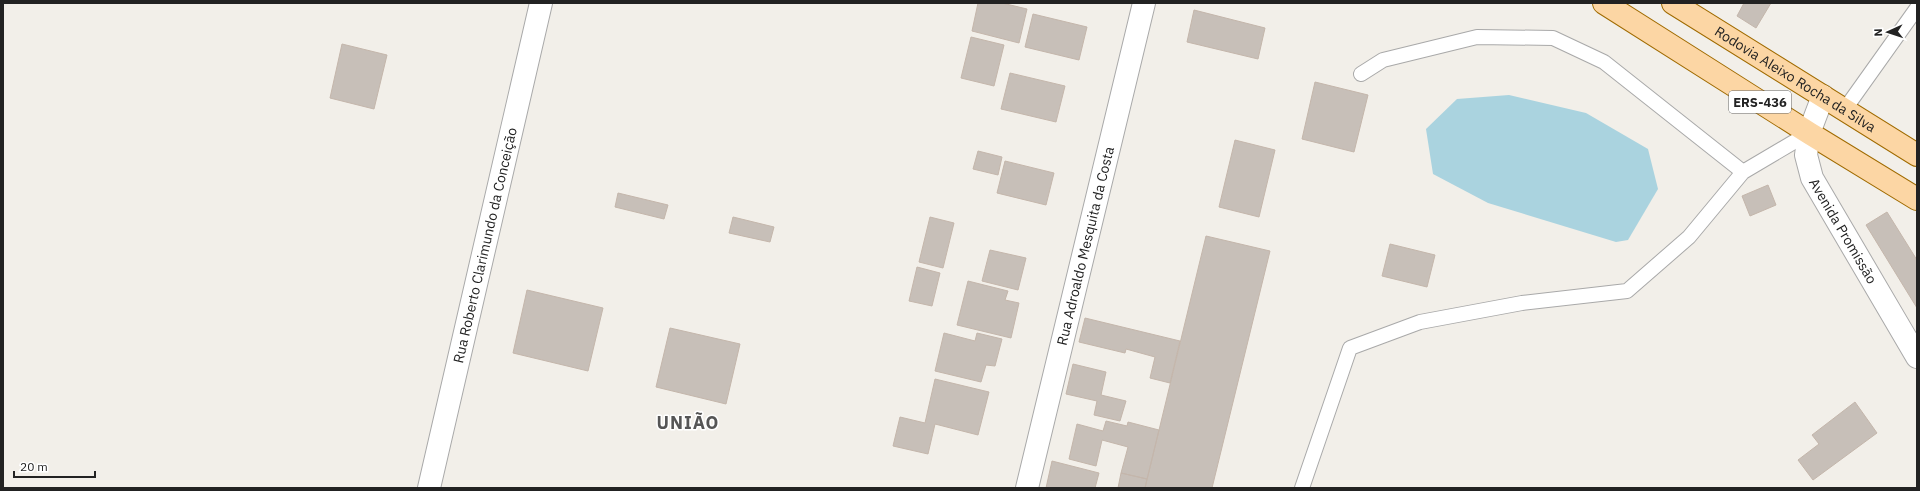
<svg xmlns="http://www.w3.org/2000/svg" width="1920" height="491" font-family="'IBM Plex Sans',sans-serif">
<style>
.water{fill:#aad3df}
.building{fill:#c7bfb8;stroke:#c4b6ab}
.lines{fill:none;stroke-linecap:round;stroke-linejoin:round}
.lane-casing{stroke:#a9a9a9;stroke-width:16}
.street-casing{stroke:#a9a9a9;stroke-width:24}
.primary-casing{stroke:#a06b00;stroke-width:24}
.lane{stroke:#fff;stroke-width:14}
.street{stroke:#fff;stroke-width:22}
.primary{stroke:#fcd6a4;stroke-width:22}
.labels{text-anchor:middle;stroke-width:3;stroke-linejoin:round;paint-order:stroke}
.shield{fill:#fff;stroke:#646464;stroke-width:1}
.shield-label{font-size:13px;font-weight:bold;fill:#222}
.street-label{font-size:14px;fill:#222;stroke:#fff}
.district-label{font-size:18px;font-weight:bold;letter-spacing:1px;fill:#555;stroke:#fff}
</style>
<rect width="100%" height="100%" fill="#f2efe9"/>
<path class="water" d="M1509,95L1586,113L1648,149L1658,189L1628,240L1616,242L1488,203L1433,174L1426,129L1457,99Z"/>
<path class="building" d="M978,3H1002L1027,9L1019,43L972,31Z
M1744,3H1771L1756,28L1737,16Z
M1194,10L1265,28L1258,59L1187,42Z
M1033,14L1087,27L1079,60L1025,47Z
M971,37L1004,45L994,86L961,78Z
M342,44L387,55L374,109L330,98Z
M1010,73L1065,86L1056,122L1001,109Z
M1315,82L1368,95L1354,152L1302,139Z
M1235,140L1275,150L1259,217L1219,207Z
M978,151L1002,157L998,175L973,169Z
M1005,161L1054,173L1046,205L997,193Z
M1768,185L1776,205L1750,216L1742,196Z
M618,193L668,205L664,219L615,207Z
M1887,212L1917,260V308L1866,225Z
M733,217L774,227L770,242L729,233Z
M930,217L954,223L943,268L919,262Z
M1206,236L1270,251L1212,488H1145Z
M1390,244L1435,255L1427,287L1382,276Z
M990,250L1026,258L1018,290L982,281Z
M917,267L940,273L932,306L909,301Z
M968,281L1008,291L1005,300L1019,303L1011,338L957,325Z
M527,290L603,308L588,371L513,353Z
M1085,318L1180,341L1170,383L1150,378L1155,357L1126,349L1125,353L1079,342Z
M670,328L740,344L726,404L656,387Z
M944,333L975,341L977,333L1002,339L995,366L986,365L981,382L935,371Z
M1073,364L1106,372L1101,395L1126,401L1120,421L1094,415L1097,401L1066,394Z
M935,379L989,392L978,435L935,424L928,454L893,446L900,417L925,423Z
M1855,402L1877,433L1813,480L1798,460L1819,444L1812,435Z
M1106,421L1127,426L1128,422L1159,430L1147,479L1121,473L1128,447L1102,440L1096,466L1069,459L1077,424L1103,431Z
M1052,461L1099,473L1095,488H1046Z
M1121,473L1147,479L1145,488H1118Z"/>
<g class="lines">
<g class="lane-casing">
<path id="lane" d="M1361,74L1383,60L1477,37L1553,38L1604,62L1743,172
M1845,109L1917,8
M1302,488L1350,348L1420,322L1522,303L1627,291L1689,237L1743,172L1809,133"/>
</g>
<g class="street-casing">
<g id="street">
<path id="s1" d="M1823,96L1809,133L1806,155L1812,178L1917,357"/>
<path id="s2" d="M429,488L541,3"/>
<path id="s3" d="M1027,488L1144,3"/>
</g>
</g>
<g class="primary-casing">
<g id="primary">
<path d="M1604,3L1809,133L1917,199"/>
<path id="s4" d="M1673,3L1917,155"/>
</g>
</g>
<use href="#lane" class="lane"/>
<use href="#street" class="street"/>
<use href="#primary" class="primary"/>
</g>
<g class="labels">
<rect class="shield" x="1729" y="91" width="62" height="22" rx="3"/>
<g class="shield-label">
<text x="1760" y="107">ERS-436</text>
</g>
<g class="street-label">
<text dy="5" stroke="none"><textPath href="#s4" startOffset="144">Rodovia Aleixo Rocha da Silva</textPath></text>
<text dy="5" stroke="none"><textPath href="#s1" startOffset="147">Avenida Promissão</textPath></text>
<text dy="5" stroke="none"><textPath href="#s2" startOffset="249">Rua Roberto Clarimundo da Conceição</textPath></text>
<text dy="5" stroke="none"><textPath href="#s3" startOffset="249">Rua Adroaldo Mesquita da Costa</textPath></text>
</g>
<g class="district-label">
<text x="688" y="429">UNIÃO</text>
</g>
</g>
<rect width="1920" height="491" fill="none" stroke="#222222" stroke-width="8"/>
<g transform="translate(1888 32) rotate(267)" stroke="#ffffff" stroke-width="3" paint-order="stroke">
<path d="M0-3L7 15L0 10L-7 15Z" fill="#222222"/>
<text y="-6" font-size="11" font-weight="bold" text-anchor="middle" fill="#222222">N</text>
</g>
<path d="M14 471v6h81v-6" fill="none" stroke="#222222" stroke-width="2"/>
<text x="20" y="471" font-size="12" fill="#222222" stroke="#ffffff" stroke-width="3" paint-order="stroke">20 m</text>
</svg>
